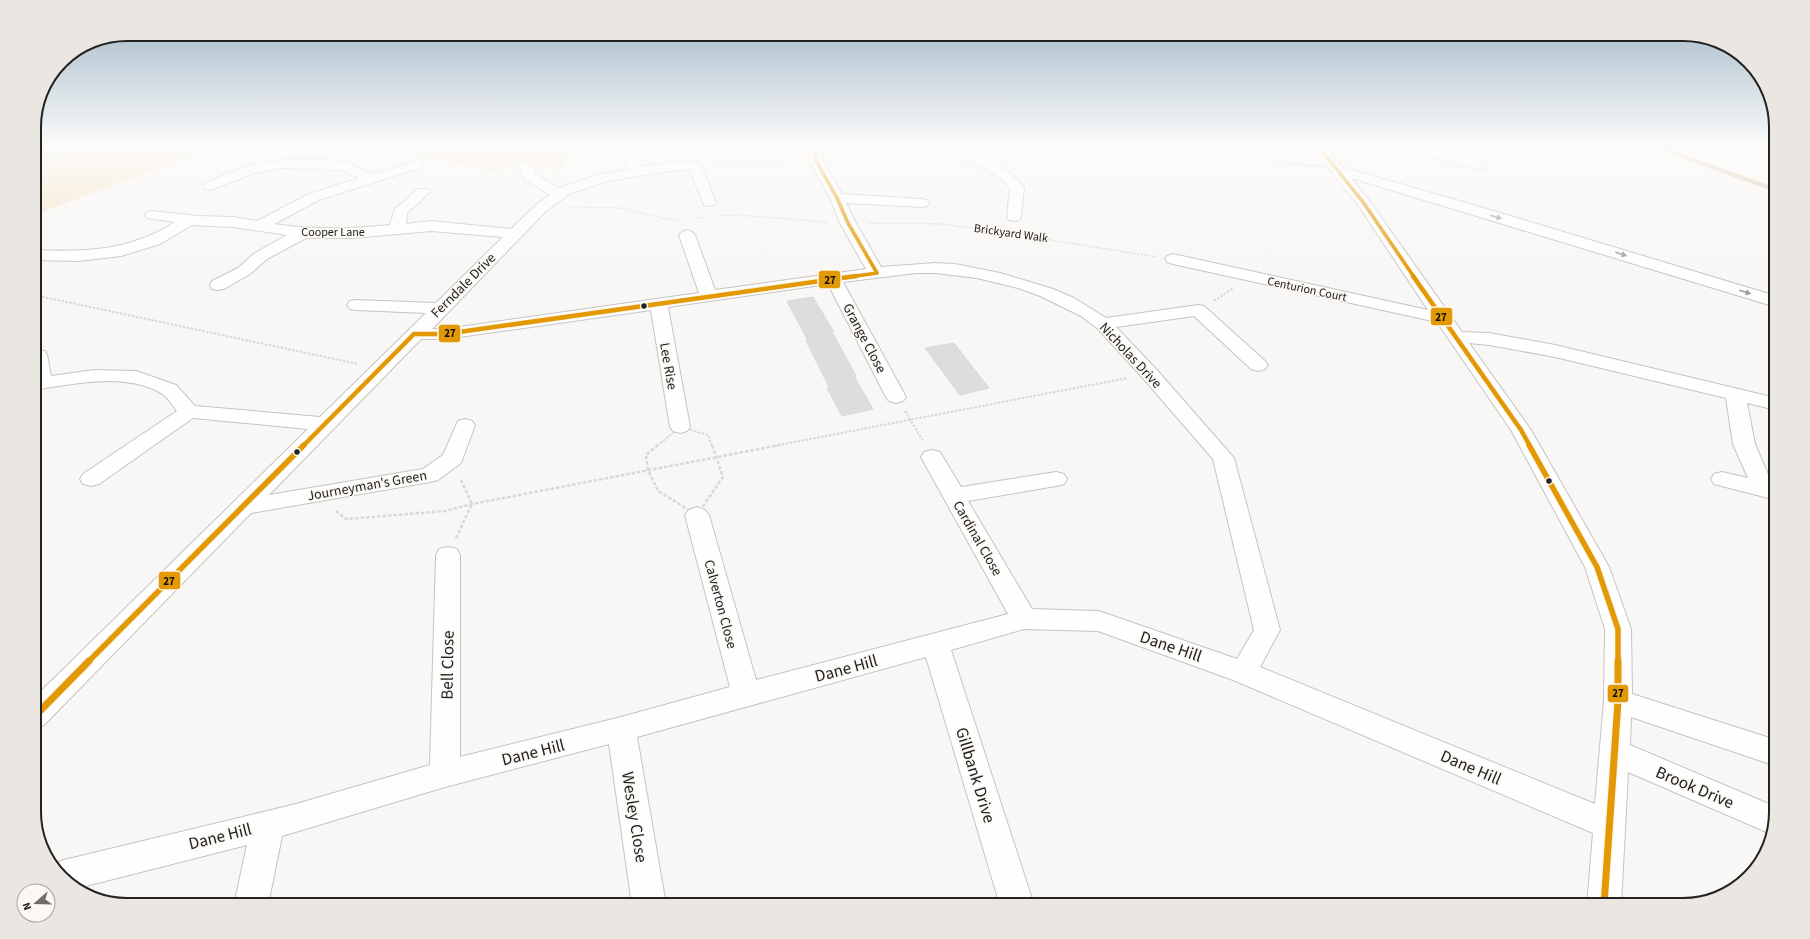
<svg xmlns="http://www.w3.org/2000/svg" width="1810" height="939" font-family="'Source Sans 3',sans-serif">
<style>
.green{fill:#f4e2c3}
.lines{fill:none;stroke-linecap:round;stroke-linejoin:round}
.stream{stroke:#cdb790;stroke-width:4.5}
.building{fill:#dfdddb;stroke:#dbd9d8}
.minor-casing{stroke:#c5c4c2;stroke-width:2}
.highway-casing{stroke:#a5a095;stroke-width:2}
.path-far2{stroke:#d8d8d7;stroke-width:1.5;stroke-dasharray:2 1.5;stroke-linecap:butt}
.path-far1{stroke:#d8d8d7;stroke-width:2;stroke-dasharray:2.5 1.5;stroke-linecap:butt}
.path{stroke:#d8d8d7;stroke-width:2.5;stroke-dasharray:3.5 2;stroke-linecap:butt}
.minor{fill:#fefefe;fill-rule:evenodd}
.highway{fill:#d4cfc5;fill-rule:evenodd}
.bus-1-far3-casing{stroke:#fbf8f3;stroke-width:5.5}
.bus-1-far2-casing{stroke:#fbf8f3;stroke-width:7}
.bus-1-far1-casing{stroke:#fbf8f3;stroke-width:8}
.bus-1-casing{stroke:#fbf8f3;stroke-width:10}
.bus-1-far3{stroke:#e29903;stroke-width:3.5}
.bus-1-far2{stroke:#e29903;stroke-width:4.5}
.bus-1-far1{stroke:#e29903;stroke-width:5.5}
.bus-1{stroke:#e29903;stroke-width:7}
.oneway{fill:#9b9b9a}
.bus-dot{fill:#232220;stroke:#fbf8f3;stroke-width:1.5}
.labels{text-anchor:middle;stroke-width:3;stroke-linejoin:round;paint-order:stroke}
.far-street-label{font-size:12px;fill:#232220;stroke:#fbf8f3}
.street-label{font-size:14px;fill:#232220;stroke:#fbf8f3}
.near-street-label{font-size:17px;fill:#232220;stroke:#fbf8f3}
.rim{fill:none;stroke:#232220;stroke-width:2}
.line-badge{stroke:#fbf8f3;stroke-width:1.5}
.pale-badge-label{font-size:11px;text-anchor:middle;font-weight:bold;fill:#111}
</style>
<rect width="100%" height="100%" fill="#f9f7f5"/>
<path class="green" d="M94,145H222L34,215V164Z
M412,145H573L559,171L525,160L497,171L422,157Z"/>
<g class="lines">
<path class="stream" d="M1651,145L1776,190"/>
</g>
<path class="building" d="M813,297L834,332H832L856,376H854L873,409L842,416L827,388L829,387L806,341H808L787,301Z
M954,343L989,388L960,395L925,348Z"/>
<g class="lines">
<g class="minor-casing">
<path id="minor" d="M625,145H639L640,167L676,162L700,163L716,202L714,205L709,206L704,205L690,170H676L608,181L569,194L546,211L432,329H445L699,293L679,235L682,232L687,230L692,232L695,235L715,290L866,269L840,223L830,198L808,159L811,145H823L822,159L842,194L922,199L927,200L929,203L927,206L922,207L846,203L856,223L881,267L935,263L955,264L1000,273L1053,289L1074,298L1106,318L1198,305L1204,306L1265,361L1268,365L1265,369L1258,371L1251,369L1194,316L1116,327L1156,369L1234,458L1280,630L1260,667L1595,804L1604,701L1605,629L1585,567L1511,430L1437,322L1173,264L1167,262L1165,259L1167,256L1173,254L1428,310L1358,205L1327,166L1287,163L1227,148L1225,145H1246L1287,155L1320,157L1310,145H1324L1342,167L1504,214L1776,296V307L1351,178L1368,199L1462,332L1489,333L1555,345L1776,398V410L1747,403L1755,444L1770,479L1771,484L1776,486V500L1714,484L1711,479L1714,474L1722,472L1748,478L1733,444L1726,398L1555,357L1489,345L1469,343L1531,430L1609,567L1631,629L1632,694L1776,740V766L1631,717L1630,745L1776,807L1771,834L1628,772L1621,905H1587L1593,833L1233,680L1098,631L1024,629L951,650L1034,905H1000L926,657L637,737L666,905H632L609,744L445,787L282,836L268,905H234L247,845L78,888L52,865L64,860L296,804L430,765L436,555L439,549L448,547L457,549L460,555V757L621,717L730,687L685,515L689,510L697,507L705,510L709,515L756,680L1008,614L921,457L924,452L932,450L940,452L961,487L1056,472L1064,474L1067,479L1064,484L1056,486L968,501L1032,609L1099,611L1237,659L1254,630L1213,459L1142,377L1097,328L1081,316L1040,296L1018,288L977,278L935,273H916L843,282L906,397L903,401L896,403L889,401L886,397L828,284L668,307L690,427L687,431L680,433L673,431L670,427L651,310L445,339H421L269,495L423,469L443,455L458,421L465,419L472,421L475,425L461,463L438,480L430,482L251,513L44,725L34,729V698L308,429L193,418L99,484L91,486L83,484L80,479L83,474L177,411C172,405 167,396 161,393C123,372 75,384 34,390V350L45,351L47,355L51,376L94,370L136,371L176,385L195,406L320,417L426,313L356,310L350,309L347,305L350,301L356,300L436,303L503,237L431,231L353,238H306L267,259L250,274L224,289L218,290L212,289L210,285L212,281L238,268L255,253L287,235L233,227L192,225L160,244L121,256L78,261L34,260V250C86,252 130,251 175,222L147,218L145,215L147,212L152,211L198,216L233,217L257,221L309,194L359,178L342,170L282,168L255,173L210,190L205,189L203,186L205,183L247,166L282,160H325L345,162L373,174L417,160L422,161L424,164L422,167L319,200L274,224C313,230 351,229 390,225L395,209L418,189H428L430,192L407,213L406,224L431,221L511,229L536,205L550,195L524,179L519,165L521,162H531L535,174L559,188L601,174L627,170Z
M833,145C846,143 860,145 873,145C920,145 994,145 1024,188L1021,217L1019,220L1014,221L1009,220L1007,217L1010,188C978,147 888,151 840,149L835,148Z
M1398,145H1418L1486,163L1488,166L1486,169L1481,170L1400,148Z"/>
</g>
<g class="highway-casing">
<path id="highway" d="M60,145H79L77,148L34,161V153Z"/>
</g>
<path class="path-far2" d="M539,145L547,154L552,152L558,145
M430,155L439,149L451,145
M712,165L799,160
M570,207L622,208L662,218L680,220
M716,216L737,215L827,222
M693,219L704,217
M868,223L943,224L1009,233
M1013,234L1157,257"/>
<path class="path-far1" d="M34,295L358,364
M1214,301L1233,288
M905,411L923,441
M657,446L680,427L708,435L712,446
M774,446L1127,378"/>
<path class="path" d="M658,445L646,455L648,470L658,491L697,515L723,477L712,445
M336,511L346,519L445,511L472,504L780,445
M456,538L472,504L460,478"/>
<use href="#minor" class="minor"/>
<use href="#highway" class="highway"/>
<g class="bus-1-far3-casing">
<path id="bus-1-far3" d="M817,145L815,159L837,198L848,223L877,273L849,277
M1317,145L1363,202L1414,277"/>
</g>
<g class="bus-1-far2-casing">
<path id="bus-1-far2" d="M1413,276L1521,430L1530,446
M303,446L414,334H445L856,276"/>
</g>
<g class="bus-1-far1-casing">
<path id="bus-1-far1" d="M1529,445L1597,567L1618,629V662
M88,662L304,445"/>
</g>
<g class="bus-1-casing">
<path id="bus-1" d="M34,717L89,661
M1604,905L1618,701V661"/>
</g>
<use href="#bus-1-far3" class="bus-1-far3"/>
<use href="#bus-1-far2" class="bus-1-far2"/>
<use href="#bus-1-far1" class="bus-1-far1"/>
<use href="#bus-1" class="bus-1"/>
</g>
<defs><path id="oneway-solid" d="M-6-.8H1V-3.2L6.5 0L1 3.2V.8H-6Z"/></defs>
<g class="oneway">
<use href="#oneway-solid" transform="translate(1496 217) rotate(16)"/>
<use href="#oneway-solid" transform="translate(1621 254) rotate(17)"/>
<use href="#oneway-solid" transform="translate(1745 292) rotate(17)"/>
</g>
<linearGradient id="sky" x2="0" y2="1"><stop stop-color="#9db5c5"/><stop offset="0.53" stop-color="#fcfbfa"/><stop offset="1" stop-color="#fcfbfa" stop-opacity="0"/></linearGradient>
<rect width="1810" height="276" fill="url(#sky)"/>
<g class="bus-dot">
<circle cx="644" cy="306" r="3.5"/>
<circle cx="297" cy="452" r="3.5"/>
<circle cx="1549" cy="481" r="3.5"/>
</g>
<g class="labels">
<g class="far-street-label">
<text x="333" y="236">Cooper Lane</text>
<text transform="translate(1011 233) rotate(8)" y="4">Brickyard Walk</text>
<text transform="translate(1307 289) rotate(12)" y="4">Centurion Court</text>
</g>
<g class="street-label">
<text transform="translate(463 285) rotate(-45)" y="5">Ferndale Drive</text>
<text transform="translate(865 338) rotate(62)" y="5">Grange Close</text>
<text transform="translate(1131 355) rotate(47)" y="5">Nicholas Drive</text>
<text transform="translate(669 366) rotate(80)" y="5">Lee Rise</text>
<text transform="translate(367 485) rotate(-10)" y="5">Journeyman's Green</text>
<text transform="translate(978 538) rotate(60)" y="5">Cardinal Close</text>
<text transform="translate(721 604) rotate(75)" y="5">Calverton Close</text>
</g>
<g class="near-street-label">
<text transform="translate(1171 646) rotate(19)" y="6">Dane Hill</text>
<text transform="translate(447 665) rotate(-89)" y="6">Bell Close</text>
<text transform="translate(846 668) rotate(-15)" y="6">Dane Hill</text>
<text transform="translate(533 752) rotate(-14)" y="6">Dane Hill</text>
<text transform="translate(1471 767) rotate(23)" y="6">Dane Hill</text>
<text transform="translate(976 775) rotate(73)" y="6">Gillbank Drive</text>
<text transform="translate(1695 787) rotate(23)" y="6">Brook Drive</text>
<text transform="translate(635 817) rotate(81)" y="6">Wesley Close</text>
<text transform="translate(220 836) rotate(-14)" y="6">Dane Hill</text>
</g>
</g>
<path d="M0 0H1810V939H0ZM127 41H1683A86 86 0 0 1 1769 127V812A86 86 0 0 1 1683 898H127A86 86 0 0 1 41 812V127A86 86 0 0 1 127 41Z" fill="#eae7e2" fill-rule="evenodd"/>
<path class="rim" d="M127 41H1683A86 86 0 0 1 1769 127V812A86 86 0 0 1 1683 898H127A86 86 0 0 1 41 812V127A86 86 0 0 1 127 41Z"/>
<g class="line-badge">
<rect x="818" y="270" width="23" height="19" rx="4" fill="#e29903"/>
<rect x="1430" y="307" width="23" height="19" rx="4" fill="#e29903"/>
<rect x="438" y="324" width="23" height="19" rx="4" fill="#e29903"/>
<rect x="158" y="571" width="23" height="19" rx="4" fill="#e29903"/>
<rect x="1607" y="684" width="22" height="19" rx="4" fill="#e29903"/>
</g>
<g class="pale-badge-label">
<text x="830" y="284">27</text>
<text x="1441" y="321">27</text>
<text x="450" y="337">27</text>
<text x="169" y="585">27</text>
<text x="1618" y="697">27</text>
</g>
<g transform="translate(36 903) rotate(250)"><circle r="19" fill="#fbf8f3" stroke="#a5a29f"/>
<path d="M0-3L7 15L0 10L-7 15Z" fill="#6e6d6b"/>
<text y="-6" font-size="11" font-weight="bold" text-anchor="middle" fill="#232220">N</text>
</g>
</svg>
